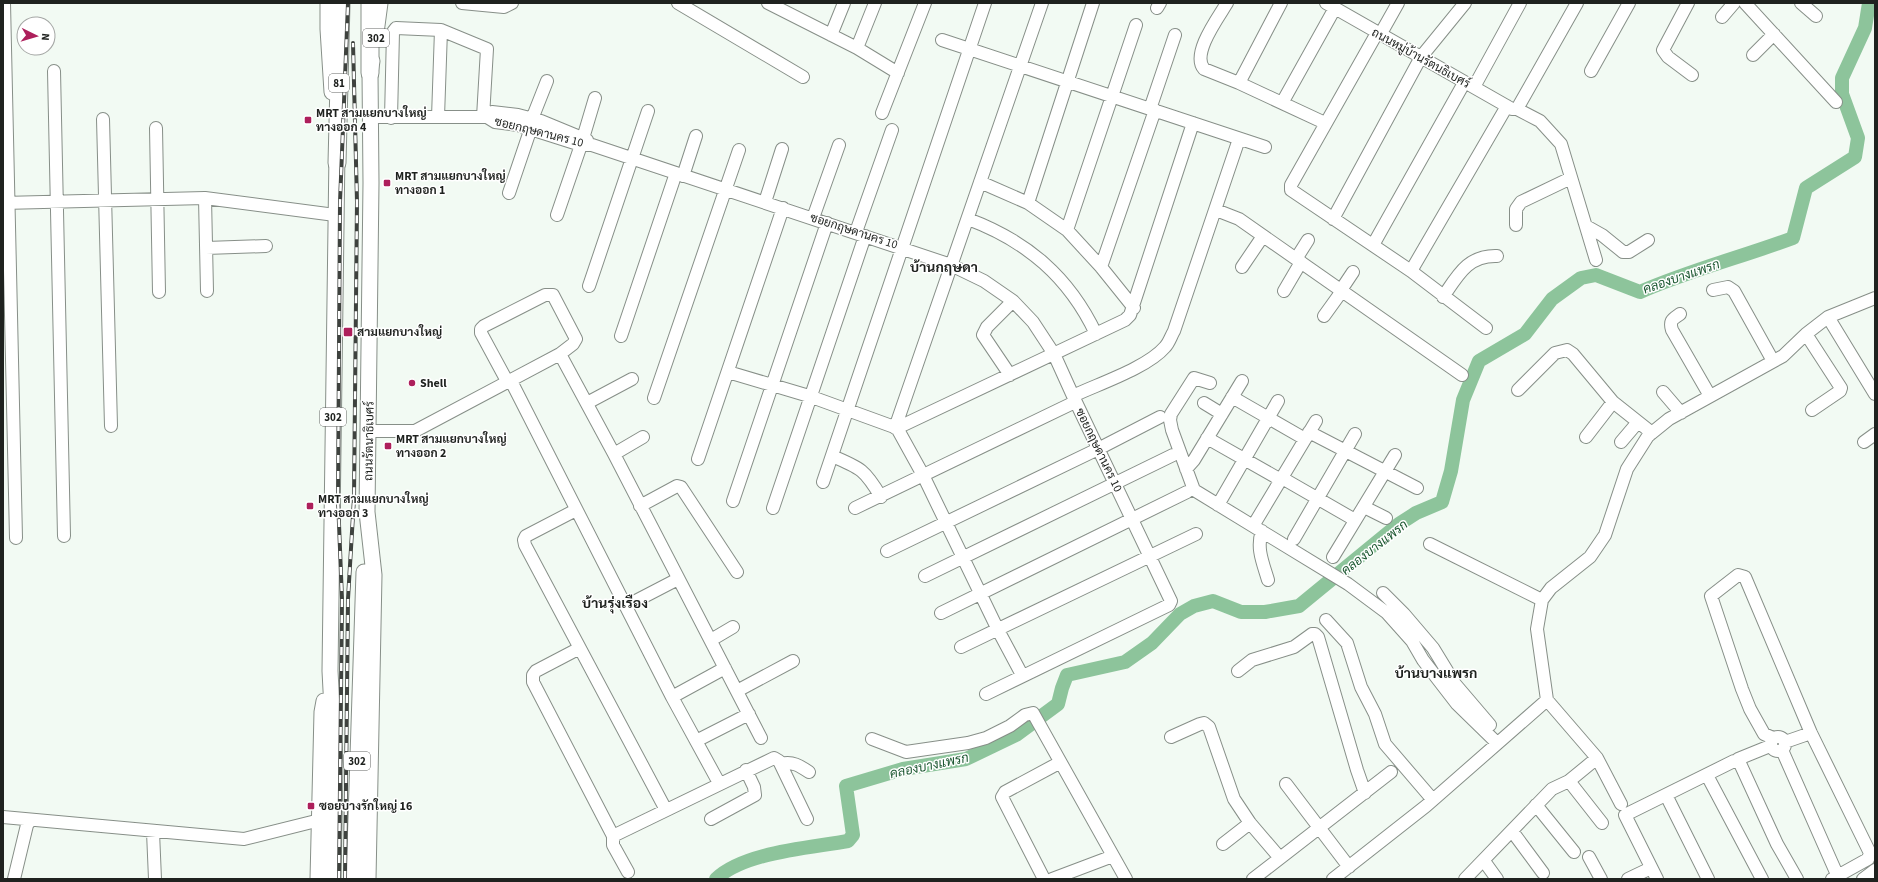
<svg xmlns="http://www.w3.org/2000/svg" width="1878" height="882" font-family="'Source Sans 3',Sarabun,sans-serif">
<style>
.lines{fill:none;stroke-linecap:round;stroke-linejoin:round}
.river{stroke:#8dc49b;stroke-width:14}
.minor-casing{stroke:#878f88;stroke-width:14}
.major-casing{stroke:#878f88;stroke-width:17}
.highway-casing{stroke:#878f88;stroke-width:19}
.minor{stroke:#fff;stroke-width:12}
.major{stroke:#fff;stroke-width:15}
.highway{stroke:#fff;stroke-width:17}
.rail-casing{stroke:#3e423e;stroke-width:4}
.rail{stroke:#fff;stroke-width:2.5;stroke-dasharray:8;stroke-linecap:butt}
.poi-dot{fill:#ad1f5b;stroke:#fff;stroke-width:1.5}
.labels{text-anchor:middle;stroke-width:3;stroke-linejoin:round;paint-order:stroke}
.shield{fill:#fff;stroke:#626462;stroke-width:1}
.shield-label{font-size:11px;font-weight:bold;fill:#1f221f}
.street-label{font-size:12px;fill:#1f221f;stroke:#fff}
.poi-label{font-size:12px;font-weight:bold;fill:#1f221f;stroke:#fff;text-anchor:start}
.water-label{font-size:13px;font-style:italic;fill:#1c5831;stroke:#fff}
.quarter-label{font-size:14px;font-weight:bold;fill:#1f221f;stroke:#fff}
</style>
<rect width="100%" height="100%" fill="#f2faf3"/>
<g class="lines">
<path class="river" d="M716,879C744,852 810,848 848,841L853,835L846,786L903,769L966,759L1016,735L1058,704L1062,688L1067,675L1125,662L1152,643L1180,614L1194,606L1213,601L1241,612H1265L1299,606L1399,524L1416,513L1442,502L1451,471L1463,400L1479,361L1525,334L1552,299L1581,278L1596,275L1640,292C1690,270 1742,257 1793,238L1806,188L1855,157L1858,138L1842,94V78L1865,28L1869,3"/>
<g class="minor-casing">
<path id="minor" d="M4,3L16,538
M462,3L504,7L512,3
M678,3L803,77
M768,3L857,48L898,73
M1227,3C1218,18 1191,54 1204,69L1239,83L1325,123
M1326,3L1512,109H1517
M1688,3L1663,50L1668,57L1692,75
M1745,3L1836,102
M1801,3L1816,16
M1157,8L1160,3
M1722,17L1734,3
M1377,33L1291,185V190L1411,271L1486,328
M831,35L844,3
M1380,35L1398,3
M942,40L1265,147
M857,48L875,3
M1753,55L1774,34
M54,71L64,536
M1591,71L1629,3
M1239,83L1281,3
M1474,87L1520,3
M1282,103L1335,8
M1150,109L1175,35
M1517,109L1540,121L1561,144L1596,260
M1517,109L1577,3
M882,113L925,3
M370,117H487L495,122L518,125L581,145H592L951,265L984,281L1013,301L1033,322L1054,354L1073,396L1171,601L1169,605L986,694
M438,117L441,30
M487,117L492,112L518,115L541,121L587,140
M391,118L393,32L396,28L441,30L487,49L483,117
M103,119L111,426
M532,119L547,81
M156,128L159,292
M683,176L696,136
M980,182L1028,203L1067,230L1101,267L1134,308
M509,193L531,128
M205,198L207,291
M765,202L782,149
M3,203L205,198L335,215
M1028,203L1093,3
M1216,210L1239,219L1462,375
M557,215L581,145L595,98
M813,218L839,145
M968,219C1027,241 1069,277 1096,334
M1333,219L1421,57L1465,3
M1516,225V209L1521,202L1571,178
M1586,226L1602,235L1623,252H1629L1648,240
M1067,230L1136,25
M856,232L892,130
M1373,245L1464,83
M206,248L266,246
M1296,259L1308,240
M1101,267L1155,110
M1242,267L1263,236
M1411,271L1507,106
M589,286L648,111
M1341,290L1353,272
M1713,290L1728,287L1734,291L1773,361
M1284,291L1301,262
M1443,297C1458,275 1468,255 1497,256
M1680,314C1673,319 1669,320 1672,330L1710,396
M1324,316L1342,291
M1828,317L1875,394
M1806,334L1841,388L1840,391L1812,410
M621,336L676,173
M560,354L614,454L761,738
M728,372L809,396L897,428L923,475L998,630L1022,675
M1010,375L983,335L987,327L1013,301
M511,381L672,697L719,783
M1210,383L1194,378L1171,414L1170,420L1172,430L1194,490L1348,584L1387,613L1412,641L1423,660L1457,704L1497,743
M1518,390L1555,353L1567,350L1573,354L1613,402L1652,433
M1663,392L1681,413
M1073,396C1098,384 1147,368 1165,347C1169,343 1171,336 1174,331L1239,139
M1232,397L1305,439
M654,398L739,150
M587,403L632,379
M1204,403L1222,414
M895,428L1042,3
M897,428L1125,320L1130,315L1193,123
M369,431H415L560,354L573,344L576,339L553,295H545L484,326L481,329V333L508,383
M1309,432L1417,488
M1586,437L1613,402
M1207,438L1281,480
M1621,442L1638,422
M1864,442L1875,434
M614,454L643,437
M832,456C861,468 865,470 881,497
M698,459L783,208
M1186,469L1194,460L1242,381
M1282,478L1355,520
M823,482L985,3
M733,501L827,223
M1218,505L1278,401
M640,506L677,486L681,487L737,572
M1364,507L1386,518
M773,508L865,236
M855,508L1075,402
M576,510L526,536L524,540L525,545L666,810
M1253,526L1316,421
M1262,531C1256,548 1263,563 1268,580
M1294,539L1355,434
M1430,544L1542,600
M887,551L1098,449L1160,417
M1333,557L1395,455
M925,576L1173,455
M1383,593L1404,614L1433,648L1455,684L1490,725
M626,606L678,579
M941,613L1187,492
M1326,620L1347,643L1361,687L1375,714L1385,744L1433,800
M711,640L733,627
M961,647L1196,534
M578,649L536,671L533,675V682L613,836V845L628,872
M1238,671L1252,660L1294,647L1312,634H1315L1318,637L1357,770L1365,793
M737,691L793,661
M672,697L725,668
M1771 744a7 7 0 1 1 14 0a7 7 0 1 1-14 0Z
M1171,737L1200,724L1204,723L1209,727L1234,799L1250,823L1280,858
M1773,738L1764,734L1750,709L1742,689L1711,596L1738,575L1745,577L1811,733L1870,853L1868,859L1832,879
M872,739L906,752L968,743L986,738L1010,726L1025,715L1033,713L1126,879
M696,741L749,714
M1785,742L1811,733
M1770,746L1738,759L1777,844L1797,879
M1782,750L1839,879
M781,764C793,761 800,766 809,772
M1709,779L1762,879
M1569,781L1602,823
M1286,784L1349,867
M1669,801L1708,879
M1621,804L1597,758L1547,700L1537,629L1542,600L1551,588L1590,557L1605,535L1627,469L1648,436L1669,419L1783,356L1806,334L1828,317L1875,298
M1536,805L1574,852
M3,817L244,839L320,820
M711,819L755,795L754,787L746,770
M1512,831L1543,873
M153,832L155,879
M613,836L774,758L779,761L807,819
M1223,844L1250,823
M1589,857L1601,879
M1484,861L1497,879
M14,879L27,825L30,821
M1044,879L1002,797L1005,792L1059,763
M1052,879L1113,856
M1253,879L1391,772
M1333,879L1426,806L1547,700
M1465,879L1552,789L1569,781L1597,758
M1628,879L1651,868
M1657,879L1625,815L1734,761
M1863,879L1875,870"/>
</g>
<g class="major-casing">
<path id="major" d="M328,3V29L332,92
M376,33L380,3
M318,879L322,712L324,701
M333,879L335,766L330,671L337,152
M354,879L364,572
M368,879L374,575L367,512L371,183L370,73L372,61"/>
</g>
<g class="highway-casing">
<path id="highway" d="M370,3V73
M337,163L341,3"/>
</g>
<use href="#minor" class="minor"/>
<use href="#major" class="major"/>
<use href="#highway" class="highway"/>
<g class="rail-casing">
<path id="rail" d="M339,879L342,599L338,499L340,202L348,3
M345,879L348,599L354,498L357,202L353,43"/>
</g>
<use href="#rail" class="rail"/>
</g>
<g class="poi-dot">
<rect x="304" y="116" width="8" height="8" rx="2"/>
<rect x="383" y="179" width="8" height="8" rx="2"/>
<rect x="343" y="327" width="10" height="10" rx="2"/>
<circle cx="412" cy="383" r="4"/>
<rect x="384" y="442" width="8" height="8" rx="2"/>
<rect x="306" y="502" width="8" height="8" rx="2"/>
<rect x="307" y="802" width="8" height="8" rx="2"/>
</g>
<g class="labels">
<g class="shield">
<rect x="363" y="29" width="26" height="18" rx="3"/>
<rect x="329" y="74" width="20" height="18" rx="3"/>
<rect x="320" y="408" width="26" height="18" rx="3"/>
<rect x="344" y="752" width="26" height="18" rx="3"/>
</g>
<g class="shield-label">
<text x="376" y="42">302</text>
<text x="339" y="87">81</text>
<text x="333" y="421">302</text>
<text x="357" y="765">302</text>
</g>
<g class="street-label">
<text transform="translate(1421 58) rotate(29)" y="4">ถนนหมู่บ้านรัตนธิเบศร์</text>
<text transform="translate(539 132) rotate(14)" y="4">ซอยกฤษดานคร 10</text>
<text transform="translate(854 231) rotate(18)" y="4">ซอยกฤษดานคร 10</text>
<text transform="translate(369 441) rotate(-89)" y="4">ถนนรัตนาธิเบศร์</text>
<text transform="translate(1099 450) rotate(64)" y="4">ซอยกฤษดานคร 10</text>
</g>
<g class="poi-label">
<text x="316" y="117">MRT สามแยกบางใหญ่<tspan x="316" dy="14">ทางออก 4</tspan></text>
<text x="395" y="180">MRT สามแยกบางใหญ่<tspan x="395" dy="14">ทางออก 1</tspan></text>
<text x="357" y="336">สามแยกบางใหญ่</text>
<text x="420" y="387">Shell</text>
<text x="396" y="443">MRT สามแยกบางใหญ่<tspan x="396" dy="14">ทางออก 2</tspan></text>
<text x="318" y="503">MRT สามแยกบางใหญ่<tspan x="318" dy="14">ทางออก 3</tspan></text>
<text x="319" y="810">ซอยบางรักใหญ่ 16</text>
</g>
<g class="water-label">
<text transform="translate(1681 276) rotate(-19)" y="5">คลองบางแพรก</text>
<text transform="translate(1374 547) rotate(-38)" y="5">คลองบางแพรก</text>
<text transform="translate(929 765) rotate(-12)" y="5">คลองบางแพรก</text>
</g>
<g class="quarter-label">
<text x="944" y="272">บ้านกฤษดา</text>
<text x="615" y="608">บ้านรุ่งเรือง</text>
<text x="1436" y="678">บ้านบางแพรก</text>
</g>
</g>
<rect width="1878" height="882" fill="none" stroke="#1f221f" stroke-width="8"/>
<g transform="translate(36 36) rotate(95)"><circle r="19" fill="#ffffff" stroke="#a5a7a5"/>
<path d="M0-3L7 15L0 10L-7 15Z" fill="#ad1f5b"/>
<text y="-6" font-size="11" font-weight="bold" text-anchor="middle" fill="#1f221f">N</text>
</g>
</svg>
